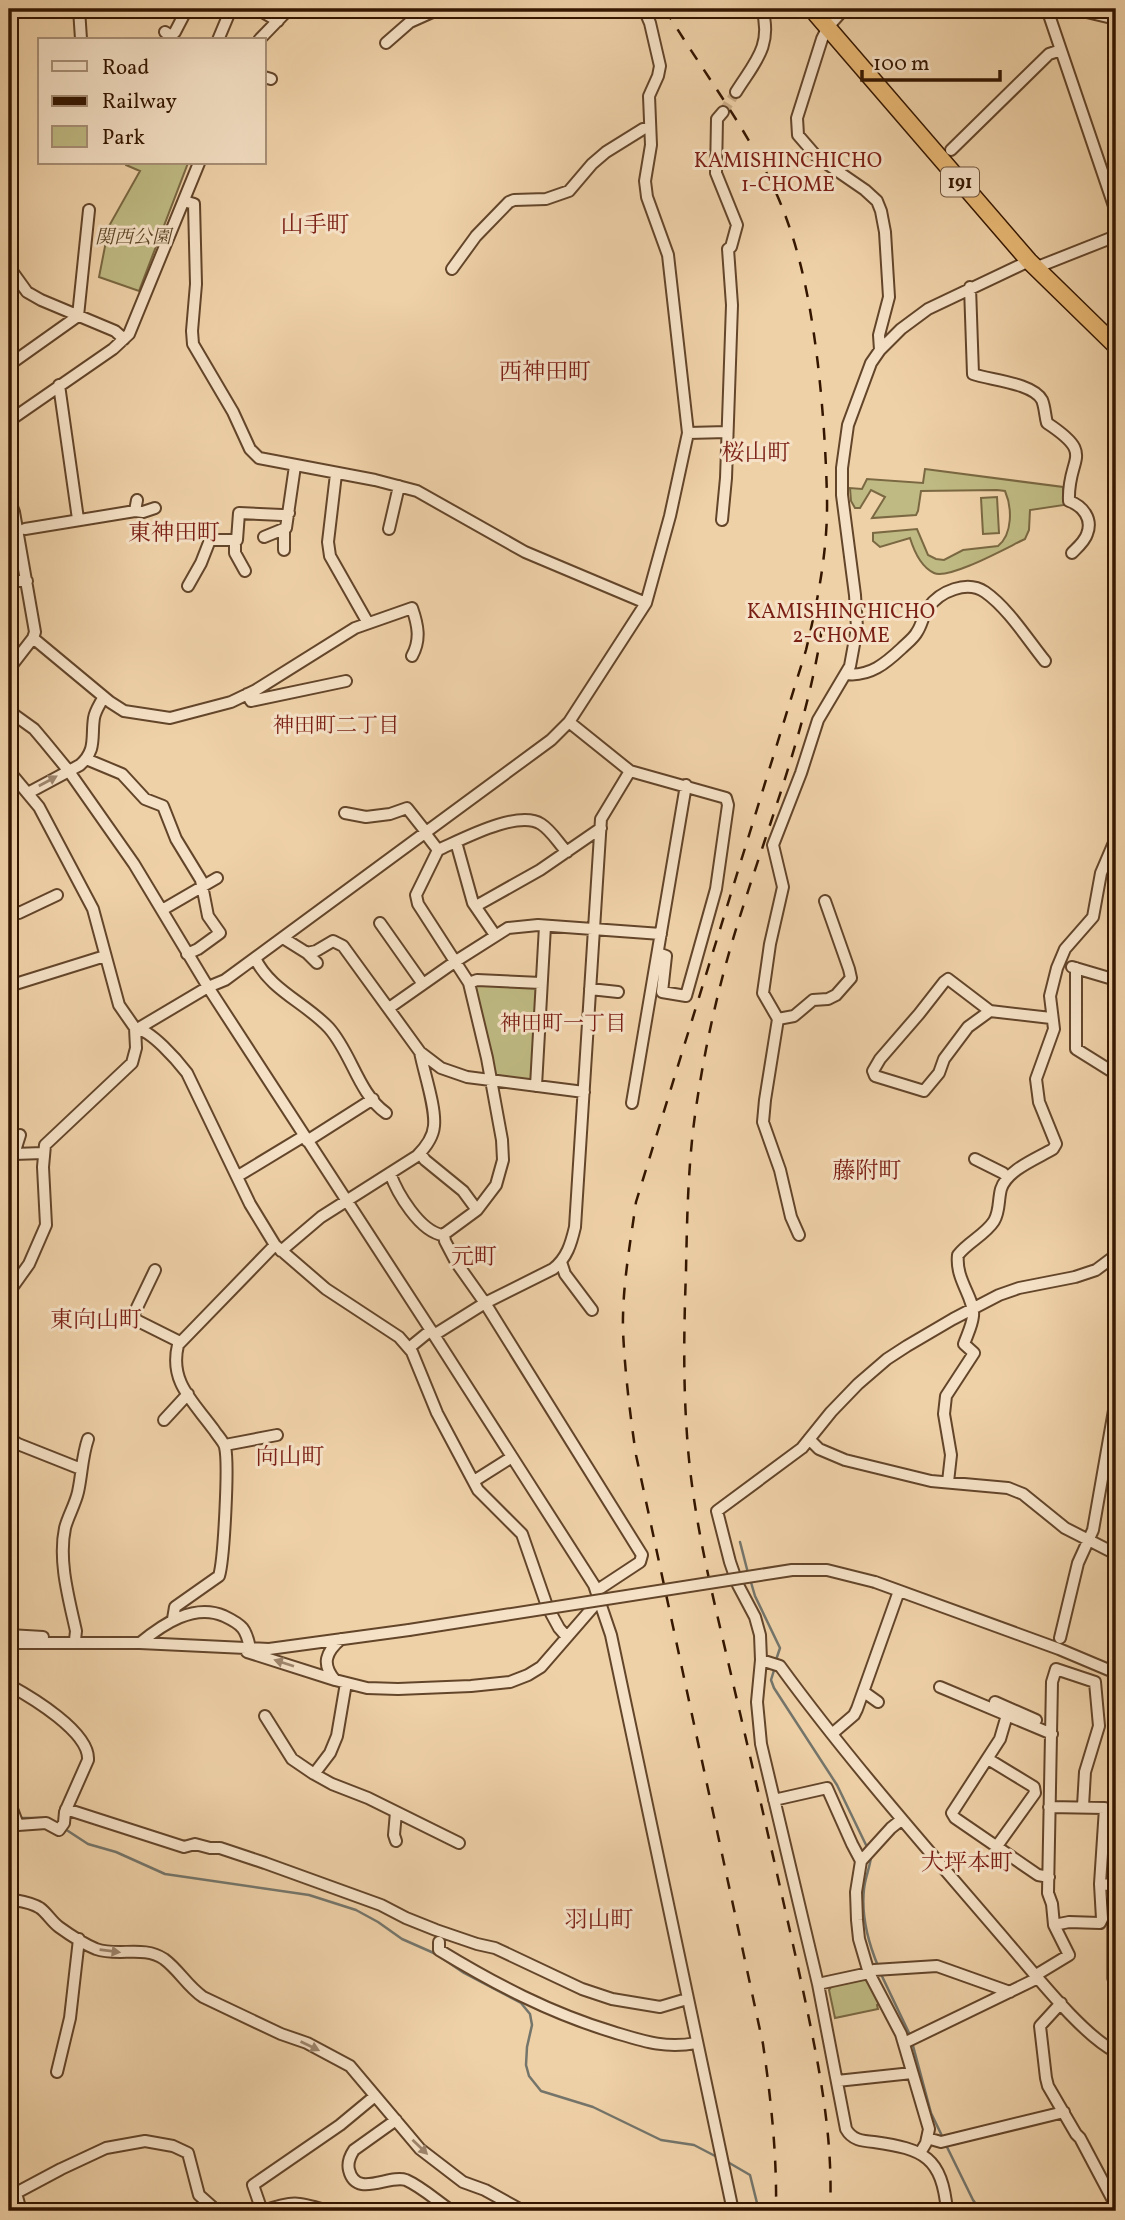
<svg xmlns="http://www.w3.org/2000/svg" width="1125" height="2220" font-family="Vollkorn,'Noto Serif JP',serif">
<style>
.green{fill:#bfba83;stroke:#7a6842;stroke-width:2}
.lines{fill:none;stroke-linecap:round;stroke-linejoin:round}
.stream{stroke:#74756b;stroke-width:2.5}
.minor-tunnel{stroke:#caac86;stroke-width:10;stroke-dasharray:10 5;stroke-linecap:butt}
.minor-casing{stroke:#63452a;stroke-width:14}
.highway-casing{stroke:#341600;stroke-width:19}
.minor{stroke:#f5e1c6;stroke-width:10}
.highway{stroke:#e8b874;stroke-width:16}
.rail{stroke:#341600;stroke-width:2.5;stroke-dasharray:12 12;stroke-linecap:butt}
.minor-bridge-casing{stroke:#63452a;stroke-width:14;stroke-linecap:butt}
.minor-bridge{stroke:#f5e1c6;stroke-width:10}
.oneway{fill:#9e866d}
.labels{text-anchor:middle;stroke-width:6;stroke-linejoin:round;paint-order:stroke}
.shield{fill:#f5e1c6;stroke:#6e533b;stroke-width:2}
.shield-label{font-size:18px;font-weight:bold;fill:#341600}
.park-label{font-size:19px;font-style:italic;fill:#5e4727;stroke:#f5e1c6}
.neighbourhood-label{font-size:21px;fill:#7a1f14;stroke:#f5e1c6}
.quarter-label{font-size:23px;fill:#7a1f14;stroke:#f5e1c6}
</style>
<rect width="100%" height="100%" fill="#efd1a8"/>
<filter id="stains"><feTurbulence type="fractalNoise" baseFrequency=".00286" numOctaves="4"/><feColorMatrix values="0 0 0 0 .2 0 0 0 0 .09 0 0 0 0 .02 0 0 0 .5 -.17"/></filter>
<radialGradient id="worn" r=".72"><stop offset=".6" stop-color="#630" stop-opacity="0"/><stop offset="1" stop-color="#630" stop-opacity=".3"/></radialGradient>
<path class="green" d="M126,163H188L139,291L99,277L109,226L140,171L126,165Z
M925,469L1063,487L1064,505L1030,510L1029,530L1025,539C1008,547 949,580 934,573C921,567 914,551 910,538L880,547L873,541V533L917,529L928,555L936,559L944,560L963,550L998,546C1013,534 1012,507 1005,491L997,490L921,491L918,511L916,515L872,518L885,497L871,490L860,508H855L851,501L850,488L862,489L867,479L923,483Z
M997,497L999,533L983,534L981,498Z
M477,983L535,985L539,989L534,1080L500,1078L493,1073L474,987Z
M862,1979L868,1981L879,2004L877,2005L878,2009L835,2018L829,1990L832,1986Z"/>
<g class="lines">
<path class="stream" d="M740,1542L748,1573
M750,1579L755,1596L780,1648L776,1660
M775,1667L771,1680L774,1688L837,1785L867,1847
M19,1818H44
M65,1829L88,1844L116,1852L165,1874L309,1895L356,1910L378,1922L402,1939L436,1954L464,1973L521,2003L530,2014L532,2025L527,2047L526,2065L529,2076L541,2091L593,2107L661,2140L694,2145L717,2157
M871,1857C870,1867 865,1878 864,1889C861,1916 868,1942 878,1966
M880,1972L910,2035
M912,2042L931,2113L943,2138
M946,2145L973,2200L981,2211
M726,2161L750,2175L759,2211"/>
<path class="minor-tunnel" d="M723,112L736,92"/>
<g class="minor-casing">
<path id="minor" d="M79,9L81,39
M257,9L278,21
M844,9L828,27L822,39L797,118L798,135L817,157L865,190L877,201L881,211L885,232L889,297L879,335L880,350
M1047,9L1116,212
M1074,9L1116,19
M165,32L171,36L175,32L187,9
M218,40L231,9
M259,40L289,9
M386,43L410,22L439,9
M264,77L271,79
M736,92C754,63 773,46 762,9
M951,150L1049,54L1061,50
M184,201L194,204L196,284L192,331L193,344L233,412L250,449L259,458L375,480L417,491L525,552L646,603
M9,267L27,292L41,300L115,331L124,339
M1035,268L1116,236
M452,269L476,236L509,202L514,200L546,199L569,191L592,164L606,152L643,129L650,127
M970,287L973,374C990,380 1033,383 1042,400C1045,407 1045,416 1047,423C1097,456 1067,456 1069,501C1083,506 1093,519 1087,534C1085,541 1077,548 1072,553
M9,365L78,316L89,210
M59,385L78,519
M9,421L113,349L129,334L199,163
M688,433L727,432
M336,474L328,542L330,556L368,623
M9,499L14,512L35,632L33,638L9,669
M135,511L143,512L155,508
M722,520L726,478L732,305L728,249L731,247L737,225L716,173L717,119L723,112
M25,529L135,511L137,500
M284,529V550
M389,529L399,486
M264,537L286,528L295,466
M235,540V553L245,571
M9,581H27
M188,586L201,563L210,540H237L239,513L282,515L289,513
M33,638L110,702L124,711L170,718L231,702L256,690L355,628L412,608C418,625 421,640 412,656
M846,674C870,677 886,663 902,648C907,643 914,638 917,632C922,625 923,615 928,608C940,591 967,580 985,592C1008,608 1028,640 1045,661
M247,694L251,701L346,681
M9,711L34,729L45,742L68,770L134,864L208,987L434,1335L594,1585L611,1635L733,2211
M569,722L630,771L726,798L728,805L716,889L686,996L662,992L666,956L658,953
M86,759L122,774L145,799L163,806L176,839L201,880L208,916L220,933L198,949L187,954
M9,771L39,807L93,909L119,1005L135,1028C151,1030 177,1060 187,1073L250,1204L275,1245L326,1289L399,1337L412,1352L437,1413L478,1490L522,1534L547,1606L559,1628L566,1636
M28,793L80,765C97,750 91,737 94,718C95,711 100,704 103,698
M345,813L366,817L390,814L407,808L426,832
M456,842L473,903L495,935
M438,850C461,840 518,809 541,824C552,831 558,843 567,852
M9,900L14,911L19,913L57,895
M476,906L540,870L601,828
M162,910L217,878
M380,923L423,984
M283,938L307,953L317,963
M307,953L316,951L333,941L343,946L420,1052L441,1068L467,1077L584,1092
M255,958C270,990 306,1003 329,1028C352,1054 358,1093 386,1113
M1072,967L1116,980
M1076,968V1049L1116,1074
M469,983L477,980L541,983
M9,986L105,956
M590,989L618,992
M389,1008L456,961L508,928L538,925L661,934
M990,1011L968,1027L944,1059L939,1073L924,1091L875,1076L873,1071L880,1059L919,1014L944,982L948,979L990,1011L1051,1018
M778,1019L794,1016L813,1000L828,999L836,995L851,978L849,969L825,901
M139,1028L208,987L225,980L551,740L569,722L646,603L670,516L688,433L668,255L647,197L645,181L651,145L649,96L658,76L660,66L650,23L644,9
M536,1086L545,926
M632,1103L686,785
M20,1135L14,1154L43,1153
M307,1141L373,1099
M420,1153L425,1160L463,1191L477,1210
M975,1159L1003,1173L1007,1177
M390,1173C397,1193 420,1232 443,1235L477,1210L496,1185L503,1160L502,1140L487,1058L469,983L418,904L416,895L438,850L425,833
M238,1176L304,1136
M444,1235L445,1241L456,1262L485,1303L642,1555L640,1562L596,1591
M799,1235L791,1217L780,1170L763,1122L765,1100L778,1019L763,993L770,944L783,887L773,845L801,773L818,720L850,666L857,628L855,595L842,495V468L848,425L871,363L880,350L901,329L928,309L1029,261
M281,1251L321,1217L417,1156C425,1148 433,1138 434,1126C436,1107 424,1073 420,1052
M561,1262L565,1274L592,1310
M155,1270L132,1318L180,1342
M9,1292L29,1264L46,1225L43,1167L45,1145L132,1063L136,1048L135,1028
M434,1335L485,1303L553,1269C567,1258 571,1244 575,1227L601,819L630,771
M409,1348L431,1330
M164,1420L188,1394
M9,1438L18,1444L81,1469
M809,1439L819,1449L845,1460L931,1481L1008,1488L1023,1494L1065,1528L1116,1554
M225,1445L277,1435
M474,1481L512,1457
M948,1482L951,1455L944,1414L946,1396L974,1353L964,1344C967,1335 972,1326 973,1316C975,1298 955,1280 958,1255C968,1242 985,1235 994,1221C1000,1211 998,1200 1001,1189C1007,1170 1036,1159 1053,1149L1056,1144L1039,1102L1036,1079L1054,1029L1050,996L1057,968L1065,949L1093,917L1101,873L1116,838
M875,1582L1059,1649L1116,1673
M173,1619L175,1607L219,1576C224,1560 229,1463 225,1447C224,1442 217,1435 214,1430C193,1401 169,1382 178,1345L275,1245
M9,1635L43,1637
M1060,1638L1078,1563L1093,1530L1116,1399
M341,1639C326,1652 321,1664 335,1680L367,1688L398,1689L471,1686L510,1682L528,1675L541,1667L600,1599
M75,1640L76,1631C69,1599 58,1561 65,1528C68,1516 75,1505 78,1492C82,1474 82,1456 88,1439
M9,1643H140L269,1649L409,1630
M140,1643C163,1624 194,1603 224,1616C243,1625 246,1629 250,1648
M247,1652L335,1680
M761,1660L780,1666C850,1762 930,1852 1007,1942C1034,1973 1082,2035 1116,2052
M9,1685C31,1697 90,1732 88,1760L65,1812L64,1823L59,1830L46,1823L18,1825L12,1809H9
M940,1687L1052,1734
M864,1692L878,1702
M995,1702L1036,1720
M1007,1715L1000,1739L952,1813L955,1818L1038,1875L1049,1877
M265,1716L292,1759L314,1774L332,1784L368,1798L459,1843
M833,1733L854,1715L857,1709L899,1591
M988,1759L1034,1787L1035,1793L997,1846
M314,1774L330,1753L337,1736L346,1683
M774,1800L827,1788L852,1844L861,1861
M1049,1807L1105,1808L1100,1884
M66,1809L184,1847L195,1844L210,1848H220L265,1863L381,1905L406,1918L436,1930L477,1944L495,1948L582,1989L612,1999L660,2007L687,1999
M901,1820L891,1828L861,1861L856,1892L857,1920L859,1939L869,1973L901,2034L929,2129L926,2143L920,2153
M396,1841L394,1835L396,1812
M9,1899C19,1901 31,1902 40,1908C47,1913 52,1922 59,1927C70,1935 84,1944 96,1949C119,1957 143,1945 164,1959C179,1970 187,1986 203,1997L281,2034L307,2043L350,2066L420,2149L463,2182L485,2190L523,2211
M1054,1925L1069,1922L1100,1923L1102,1919L1100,1884L1116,1885
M439,1942V1950C495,1984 550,2013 613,2032C643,2041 665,2049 696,2043
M1036,1975L1069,1955L1054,1925L1052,1904L1048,1893L1052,1682L1056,1669L1095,1682L1099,1726L1085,1772L1083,1806
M818,1984L869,1973L874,1970L937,1966L1010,1992
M1061,2003L1040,2026L1046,2078L1048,2086L1076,2134L1080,2138L1116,2206
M904,2043L1038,1978
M57,2072L70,2018L79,1939
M837,2081L912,2073
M396,2120L354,2150C350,2156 347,2162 349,2170C356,2199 389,2174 406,2180C422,2187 438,2202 452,2211
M927,2138L941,2142L1064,2112
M9,2186L16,2193L21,2211
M16,2193L61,2169L106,2148L145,2141L173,2146L188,2153L199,2195L217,2211
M262,2211L253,2185L340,2125L375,2096
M263,2211C294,2200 298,2202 328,2211
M947,2211C942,2157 924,2149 874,2142C862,2141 852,2140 846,2129L818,1984L761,1744L757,1702L761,1660L760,1635L755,1617L738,1585L730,1562L717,1511L802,1448L831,1412L858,1384L887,1359L907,1346L953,1319L999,1295L1019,1288L1075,1277L1096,1270L1116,1255"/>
</g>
<g class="highway-casing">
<path id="highway" d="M815,9L816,14L1029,261L1116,346
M1116,1899V1979"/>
</g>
<use href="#minor" class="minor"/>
<use href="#highway" class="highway"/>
<path class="rail" d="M665,9C702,71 748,129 777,195C801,250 811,307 818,365C823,409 826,454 827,498C828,549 818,600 806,650L636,1202C630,1245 622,1288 623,1331C625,1373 630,1414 636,1455L763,2044C771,2099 777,2155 776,2211
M825,605C812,722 764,833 731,946C715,1001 703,1058 695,1115C688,1166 687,1219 686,1271C684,1326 683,1380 687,1435C692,1515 712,1592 730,1670C753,1769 776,1868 798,1967C815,2047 834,2128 830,2211"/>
<g class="minor-bridge-casing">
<path id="minor-bridge" d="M409,1630L792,1570H827L875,1582"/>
</g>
<use href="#minor-bridge" class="minor-bridge"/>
</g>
<defs><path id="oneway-solid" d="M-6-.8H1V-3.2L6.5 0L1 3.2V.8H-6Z" transform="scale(1.75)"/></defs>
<g class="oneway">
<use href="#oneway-solid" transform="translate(48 781) rotate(-29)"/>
<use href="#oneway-solid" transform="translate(284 1663) rotate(-162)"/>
<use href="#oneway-solid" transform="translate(110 1951) rotate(7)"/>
<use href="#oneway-solid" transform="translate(310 2046) rotate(26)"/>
<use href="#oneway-solid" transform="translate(420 2147) rotate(44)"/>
</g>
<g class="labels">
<rect class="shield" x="941" y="167.5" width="38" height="29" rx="5"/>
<g class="shield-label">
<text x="960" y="188">191</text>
</g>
<g class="park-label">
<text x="133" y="243">関西公園</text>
</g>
<g class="neighbourhood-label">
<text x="788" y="167">KAMISHINCHICHO<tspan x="788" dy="24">1-CHOME</tspan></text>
<text x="841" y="618">KAMISHINCHICHO<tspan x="841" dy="24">2-CHOME</tspan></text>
<text x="336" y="732">神田町二丁目</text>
<text x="563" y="1030">神田町一丁目</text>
</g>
<g class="quarter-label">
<text x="315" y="232">山手町</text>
<text x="545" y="379">西神田町</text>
<text x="756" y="460">桜山町</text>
<text x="174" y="540">東神田町</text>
<text x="867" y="1178">藤附町</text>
<text x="474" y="1264">元町</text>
<text x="96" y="1327">東向山町</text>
<text x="290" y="1464">向山町</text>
<text x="967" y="1870">大坪本町</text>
<text x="599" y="1927">羽山町</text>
</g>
</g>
<rect width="1125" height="2220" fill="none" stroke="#efd1a8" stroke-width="35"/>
<rect x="10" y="10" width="1104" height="2199" fill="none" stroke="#341600" stroke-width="3.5"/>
<rect x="18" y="18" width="1090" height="2185" fill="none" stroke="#341600" stroke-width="2"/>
<rect x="38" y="38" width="228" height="126" fill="#f5e1c6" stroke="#a89077" stroke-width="2"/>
<rect x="52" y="61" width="35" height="10" fill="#f5e1c6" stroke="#a89077" stroke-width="2"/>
<text x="102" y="74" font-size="21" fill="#341600">Road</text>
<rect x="52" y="96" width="35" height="10" fill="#341600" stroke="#a89077" stroke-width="2"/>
<text x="102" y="108" font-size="21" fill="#341600">Railway</text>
<rect x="52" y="126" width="35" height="21" fill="#bfba83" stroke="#a89077" stroke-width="2"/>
<text x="102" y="144" font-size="21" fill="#341600">Park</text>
<path d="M862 70v10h138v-10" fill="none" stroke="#341600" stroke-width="3.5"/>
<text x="873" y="70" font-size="21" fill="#341600" stroke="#f5e1c6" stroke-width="5" paint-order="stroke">100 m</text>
<rect width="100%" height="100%" filter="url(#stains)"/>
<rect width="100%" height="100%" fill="url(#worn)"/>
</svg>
